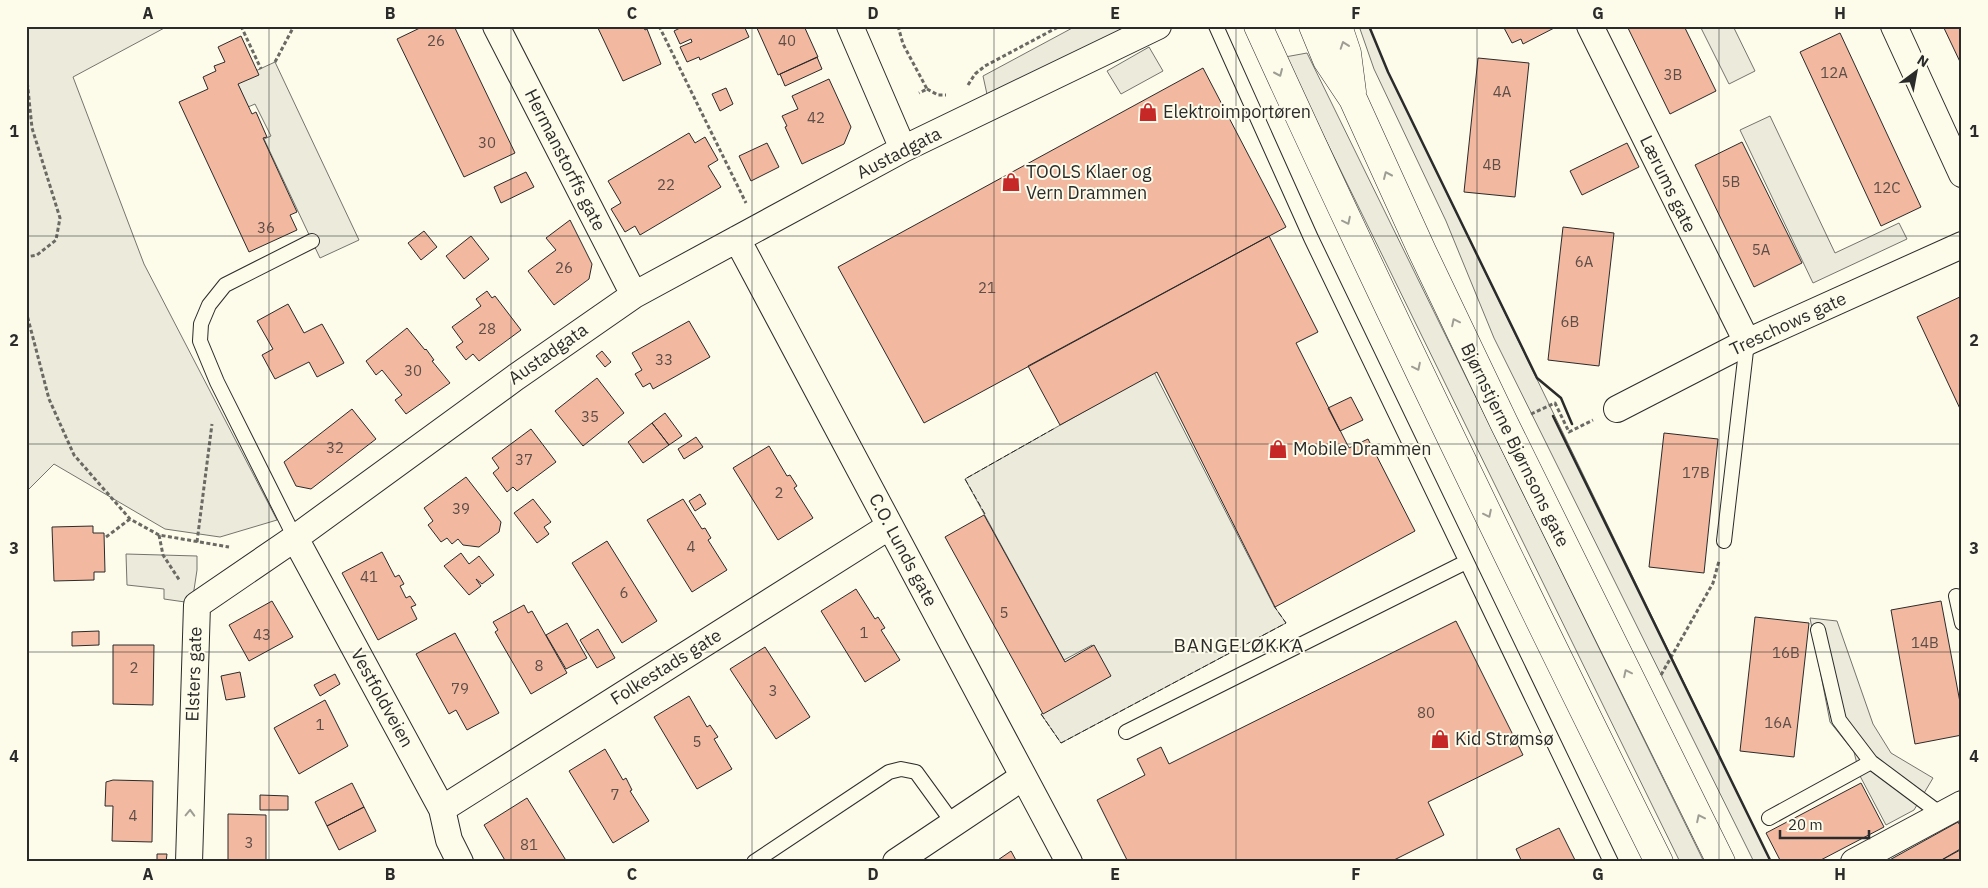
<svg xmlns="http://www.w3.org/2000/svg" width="1988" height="888" font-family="'IBM Plex Sans',sans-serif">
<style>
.green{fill:#ecebdb;stroke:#74746e}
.parking{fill:#eceadb;stroke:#74746e}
.building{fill:#f2b8a0;stroke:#2b2b2b}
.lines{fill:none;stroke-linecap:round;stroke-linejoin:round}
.service-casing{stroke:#2b2b2b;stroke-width:16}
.minor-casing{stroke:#2b2b2b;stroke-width:28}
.trunk-casing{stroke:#2b2b2b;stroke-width:29}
.path{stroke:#6a6964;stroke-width:3;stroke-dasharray:4 2.5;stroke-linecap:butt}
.service{stroke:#fdfbea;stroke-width:14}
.minor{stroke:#fdfbea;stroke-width:26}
.trunk{stroke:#fdfbea;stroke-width:28}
.fence{stroke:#2b2b2b;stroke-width:1;stroke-dasharray:6 2.5;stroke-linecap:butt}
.wall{stroke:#2b2b2b;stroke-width:2.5}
.oneway{stroke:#9e9d94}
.grid{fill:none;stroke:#2b2b2b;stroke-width:1;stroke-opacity:0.55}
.labels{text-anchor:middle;stroke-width:4;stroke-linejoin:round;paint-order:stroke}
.number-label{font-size:15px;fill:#5d4e48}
.poi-label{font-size:18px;fill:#2b2b2b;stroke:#fdfbea;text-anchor:start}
.street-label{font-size:18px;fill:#2b2b2b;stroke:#fdfbea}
.neighbourhood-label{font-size:19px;letter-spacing:1px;fill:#2b2b2b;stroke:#fdfbea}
.neatline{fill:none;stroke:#2b2b2b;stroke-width:2}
.grid-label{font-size:16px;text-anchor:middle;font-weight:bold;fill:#2b2b2b}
</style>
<rect width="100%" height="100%" fill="#fdfbea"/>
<path class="green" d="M26,26H168L73,77L144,264L277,520L220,537L165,529L54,464L26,492Z
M1359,26H1369L1388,72L1771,862H1754L1494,338L1446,221L1374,69Z
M1307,53L1704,862H1680L1285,57Z"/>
<path class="parking" d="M1076,26H1144L990,108L983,76Z
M1700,26H1733L1755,71L1729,84Z
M1149,47L1163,71L1121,94L1107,71Z
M275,62L359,240L320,258L264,139L271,136L255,104L248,107L236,80Z
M1770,116L1835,253L1899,223L1907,239L1813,283L1740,130Z
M1154,372L1274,606L1286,623L1061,743L1041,714L1109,675L1092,645L1064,660L965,479Z
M126,554L197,556V570L192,603L164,599V589L127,585Z
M1810,618L1837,621L1873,724L1891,753L1933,778L1914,810L1886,825L1860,776L1854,752L1830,722Z"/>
<path class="building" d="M424,26H454L515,153L464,177L397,39Z
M597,26H643L645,30L647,29L661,64L623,81Z
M684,26H744L749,37L700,60L699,57L687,62L680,47L692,42L691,39L680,44L674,31Z
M756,26H804L818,57L778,75Z
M1503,26H1558L1523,44L1521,39L1512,43Z
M1627,26H1684L1716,91L1670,114Z
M1943,26H1962V66Z
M1840,33L1921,207L1881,226L1800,52Z
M241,36L259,75L238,84L252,114L256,112L267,137L263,138L297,212L290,215L297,230L249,252L179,102L208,89L203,77L216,71L214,66L225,62L218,47Z
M817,57L822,69L785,86L780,74Z
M1478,58L1529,63L1515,197L1464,192Z
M1203,68L1286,227L924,423L838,267Z
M829,79L851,127L844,144L802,164L785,127L787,126L782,116L798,109L792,96Z
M726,88L733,104L720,111L712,94Z
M689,133L695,143L705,137L718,160L708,166L721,187L640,235L635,226L625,232L611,209L621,203L608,181Z
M1742,142L1802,263L1754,287L1695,165Z
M767,143L779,167L751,181L739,156Z
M1627,143L1639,167L1582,195L1570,171Z
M526,172L534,187L501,203L494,187Z
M570,220L592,264L589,279L554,305L528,271L556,250L546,238Z
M1563,227L1614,233L1599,366L1548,360Z
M424,231L437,247L421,260L408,243Z
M471,236L489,259L464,279L446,256Z
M1269,236L1318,332L1296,343L1349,448L1368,439L1415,531L1275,607L1157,372L1060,425L1028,366Z
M487,291L492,298L495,296L521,330L479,361L473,354L466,360L456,347L463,342L452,327L481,306L476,299Z
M1962,296V413L1917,317Z
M288,304L304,333L322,324L344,363L317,377L309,362L275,379L262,355L273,349L257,321Z
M689,321L710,357L653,389L650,383L643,387L635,374L642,370L632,353Z
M407,328L425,350L426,349L434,360L432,361L450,383L406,414L395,400L402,395L382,370L376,375L366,361Z
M602,351L611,362L605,367L596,356Z
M597,378L624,413L583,446L555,411Z
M1351,397L1363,420L1340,431L1328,408Z
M352,409L376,439L311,489L296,486L284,462Z
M665,413L682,436L669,445L652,423Z
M652,423L669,445L643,463L628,442Z
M531,429L556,462L517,491L513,487L507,492L493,473L499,468L492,458Z
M1664,433L1718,439L1704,573L1649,567Z
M696,437L703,447L684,459L678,449Z
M769,446L787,476L790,475L797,486L794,488L813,518L778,540L733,468Z
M466,477L501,522L499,532L479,547L463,545L458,539L452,544L447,538L441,542L428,525L433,521L424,508Z
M700,494L706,504L695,511L689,501Z
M533,499L551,522L544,527L549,534L537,543L514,513Z
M683,499L702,529L705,528L711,538L708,540L727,570L692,592L647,520Z
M984,515L1065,662L1094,645L1111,676L1043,714L945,537Z
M93,526V533H104L105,572H94V580L54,581L52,527Z
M607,541L657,621L622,643L572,563Z
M382,552L395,577L399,575L404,584L400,586L406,598L410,596L416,605L411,607L417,619L378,640L342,573Z
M461,553L469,564L479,556L494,575L482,584L476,579L481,586L469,595L444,566Z
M856,589L875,619L878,617L885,628L881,630L900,660L865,682L821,611Z
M272,601L293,637L249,661L229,625Z
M1941,601L1962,713V735L1915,744L1891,610Z
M524,605L528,613L532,611L567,673L531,694L495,632L498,630L493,622Z
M1755,617L1809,623L1794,757L1740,751Z
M1456,621L1523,755L1428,802L1444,835L1390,862H1128L1097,800L1145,775L1137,759L1161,747L1169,764Z
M567,623L587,658L566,669L546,635Z
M598,629L615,658L597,668L580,640Z
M99,631V645L72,646V632Z
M455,633L499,713L467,730L456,710L449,714L416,654Z
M113,645H154L153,705L113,704Z
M765,647L810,717L776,739L730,669Z
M240,672L245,697L226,700L221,676Z
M335,674L340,684L320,696L314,685Z
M689,696L707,727L710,725L718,737L714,739L732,769L697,789L654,717Z
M325,700L348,746L299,774L274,728Z
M605,749L623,780L626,778L632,790L630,791L649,821L613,843L569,771Z
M113,780L153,781L152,842L112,841L113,806H105L106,782Z
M352,783L364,807L327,826L315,802Z
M1861,783L1884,827L1817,862H1781L1766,833Z
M260,795L288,796V810H260Z
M527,798L567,862H506L484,825Z
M364,807L376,831L339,850L327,826Z
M228,814L266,815V860H228Z
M1958,822L1962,829V848L1938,862H1886Z
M1559,828L1576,862H1522L1516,849Z
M1962,849V862H1938Z
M1011,851L1017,862H995Z
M157,854H167L166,862H157Z"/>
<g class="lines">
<g class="service-casing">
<path id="service" d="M1216,26L1311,238L1611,862
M295,538L217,382L200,341L201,324L209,305L225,285L312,241
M1724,541L1747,342
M1956,596L1962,623
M1818,630L1839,720L1871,762L1942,815
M1126,732L1466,562
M1769,818L1871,762
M754,862L889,772L901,769L916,772L953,823"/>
</g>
<g class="minor-casing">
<path id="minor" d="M496,26L634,295
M850,26L903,149
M1590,26L1747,342
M1894,26L1962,174
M737,239L1069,862
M1617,409L1747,342L1962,245
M295,538L442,809L449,840L460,862
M442,809L890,526
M189,862L197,605L295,538L516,377L634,295L903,149L1158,26
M896,862L1023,777
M1854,862L1962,804"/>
</g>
<g class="trunk-casing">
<path id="trunk" d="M1258,26C1386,307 1521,585 1659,862
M1313,26L1327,60L1353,99L1422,251L1504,423L1721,862
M1338,26L1347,53L1352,92"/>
</g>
<path class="path" d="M241,26L261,69
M659,26L746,203
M898,26L903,44L927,89L919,93
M275,62L294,26
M26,70L32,128L60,218L56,240L37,255L26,257
M968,85L975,74L985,66L1060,26
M927,89L938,95H946
M26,311L49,399L74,455L130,519L159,535L229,547
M1531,414L1555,403L1569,432L1593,420
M159,535L163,555L180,581
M106,537L130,519
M197,542L212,424
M1661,675L1713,583L1719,561"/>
<use href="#service" class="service"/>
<use href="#minor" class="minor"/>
<use href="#trunk" class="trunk"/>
<path class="fence" d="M985,514L965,479L1055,428
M1041,714L1061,743L1286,623L1274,606"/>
<path class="wall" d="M1369,26L1388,72L1537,378L1561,398L1572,424
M1553,416L1771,862"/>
</g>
<defs><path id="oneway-chevron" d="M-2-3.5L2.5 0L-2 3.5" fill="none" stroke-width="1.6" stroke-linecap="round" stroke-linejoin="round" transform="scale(1.25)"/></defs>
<g class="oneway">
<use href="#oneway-chevron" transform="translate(1344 45) rotate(-109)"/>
<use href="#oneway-chevron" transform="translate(1279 73) rotate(66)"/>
<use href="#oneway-chevron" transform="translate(1387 175) rotate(-114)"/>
<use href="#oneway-chevron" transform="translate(1347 221) rotate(64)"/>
<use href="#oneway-chevron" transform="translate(1455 322) rotate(-116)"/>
<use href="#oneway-chevron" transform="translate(1417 367) rotate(64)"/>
<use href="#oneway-chevron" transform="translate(1488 514) rotate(64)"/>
<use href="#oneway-chevron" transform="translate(1627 673) rotate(-116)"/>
<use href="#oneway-chevron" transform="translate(190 813) rotate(-88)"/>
<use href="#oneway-chevron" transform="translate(1700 818) rotate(-116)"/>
</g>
<path class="grid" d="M269,26V862M511,26V862M752,26V862M994,26V862M1236,26V862M1477,26V862M1719,26V862M26,236H1962M26,444H1962M26,652H1962"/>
<defs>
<g id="shop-bare" transform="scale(1.5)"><path d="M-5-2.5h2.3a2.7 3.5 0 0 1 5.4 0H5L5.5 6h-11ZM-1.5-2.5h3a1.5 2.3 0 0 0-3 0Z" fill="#c62828" stroke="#fdfbea" stroke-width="2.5" paint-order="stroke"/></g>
</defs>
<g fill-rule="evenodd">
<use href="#shop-bare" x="1148" y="112"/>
<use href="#shop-bare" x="1011" y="182"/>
<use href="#shop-bare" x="1278" y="449"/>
<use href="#shop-bare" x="1440" y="739"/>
</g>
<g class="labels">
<g class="number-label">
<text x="436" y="46">26</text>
<text x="787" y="46">40</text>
<text x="1834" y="78">12A</text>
<text x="1673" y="80">3B</text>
<text x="1502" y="97">4A</text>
<text x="816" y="123">42</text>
<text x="487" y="148">30</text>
<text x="1492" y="170">4B</text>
<text x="1731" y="187">5B</text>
<text x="666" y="190">22</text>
<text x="1887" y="193">12C</text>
<text x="266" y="233">36</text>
<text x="1761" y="255">5A</text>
<text x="1584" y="267">6A</text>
<text x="564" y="273">26</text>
<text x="987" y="293">21</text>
<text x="1570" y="327">6B</text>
<text x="487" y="334">28</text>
<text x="664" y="365">33</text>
<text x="413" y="376">30</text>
<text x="590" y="422">35</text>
<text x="335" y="453">32</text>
<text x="524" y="465">37</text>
<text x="1696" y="478">17B</text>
<text x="779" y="498">2</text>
<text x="461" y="514">39</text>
<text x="691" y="552">4</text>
<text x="369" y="582">41</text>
<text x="624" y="598">6</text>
<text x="1004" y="618">5</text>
<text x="864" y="638">1</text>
<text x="262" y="640">43</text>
<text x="1925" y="648">14B</text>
<text x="1786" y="658">16B</text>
<text x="539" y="671">8</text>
<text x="134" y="673">2</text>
<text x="460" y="694">79</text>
<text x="773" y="696">3</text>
<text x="1426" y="718">80</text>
<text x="1778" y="728">16A</text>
<text x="320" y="730">1</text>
<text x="697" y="747">5</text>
<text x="615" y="800">7</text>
<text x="133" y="821">4</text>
<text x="249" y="848">3</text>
<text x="529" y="850">81</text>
</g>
<g class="poi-label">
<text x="1163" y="118">Elektroimportøren</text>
<text x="1026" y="178">TOOLS Klaer og<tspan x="1026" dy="21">Vern Drammen</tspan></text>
<text x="1293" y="455">Mobile Drammen</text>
<text x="1455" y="745">Kid Strømsø</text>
</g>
<g class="street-label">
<text transform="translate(899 153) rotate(-27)" y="6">Austadgata</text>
<text transform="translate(565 160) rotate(63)" y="6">Hermanstorffs gate</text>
<text transform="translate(1668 184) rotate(64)" y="6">Lærums gate</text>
<text transform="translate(1788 324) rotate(-25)" y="6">Treschows gate</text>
<text transform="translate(548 354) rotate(-35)" y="6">Austadgata</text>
<text transform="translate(1515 445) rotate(64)" y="6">Bjørnstjerne Bjørnsons gate</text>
<text transform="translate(903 550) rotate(62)" y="6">C.O. Lunds gate</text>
<text transform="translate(666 667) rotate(-32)" y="6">Folkestads gate</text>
<text transform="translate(194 674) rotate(-88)" y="6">Elsters gate</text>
<text transform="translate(382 698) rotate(61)" y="6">Vestfoldveien</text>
</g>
<g class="neighbourhood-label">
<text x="1239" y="652">BANGELØKKA</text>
</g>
</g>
<rect width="1988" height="888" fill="none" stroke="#fdfbea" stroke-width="55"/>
<g transform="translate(1916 72) rotate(32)" stroke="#fdfbea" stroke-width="4" paint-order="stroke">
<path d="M0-4L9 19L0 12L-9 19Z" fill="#2b2b2b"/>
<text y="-8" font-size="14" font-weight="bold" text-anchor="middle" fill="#2b2b2b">N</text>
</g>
<path d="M1780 830v8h89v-8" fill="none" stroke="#2b2b2b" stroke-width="2.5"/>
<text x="1788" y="830" font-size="15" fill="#2b2b2b" stroke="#fdfbea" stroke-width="4" paint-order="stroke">20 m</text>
<rect x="28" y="28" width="1932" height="832" class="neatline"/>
<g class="grid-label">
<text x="148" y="19">A</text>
<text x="390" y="19">B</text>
<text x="632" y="19">C</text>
<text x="873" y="19">D</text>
<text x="1115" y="19">E</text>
<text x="1356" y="19">F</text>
<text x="1598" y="19">G</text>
<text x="1840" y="19">H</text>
<text x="14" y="137">1</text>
<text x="1974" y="137">1</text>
<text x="14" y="346">2</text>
<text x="1974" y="346">2</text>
<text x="14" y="554">3</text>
<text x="1974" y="554">3</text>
<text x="14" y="762">4</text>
<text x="1974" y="762">4</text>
<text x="148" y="880">A</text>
<text x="390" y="880">B</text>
<text x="632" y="880">C</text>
<text x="873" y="880">D</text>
<text x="1115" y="880">E</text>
<text x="1356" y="880">F</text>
<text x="1598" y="880">G</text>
<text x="1840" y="880">H</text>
</g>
</svg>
